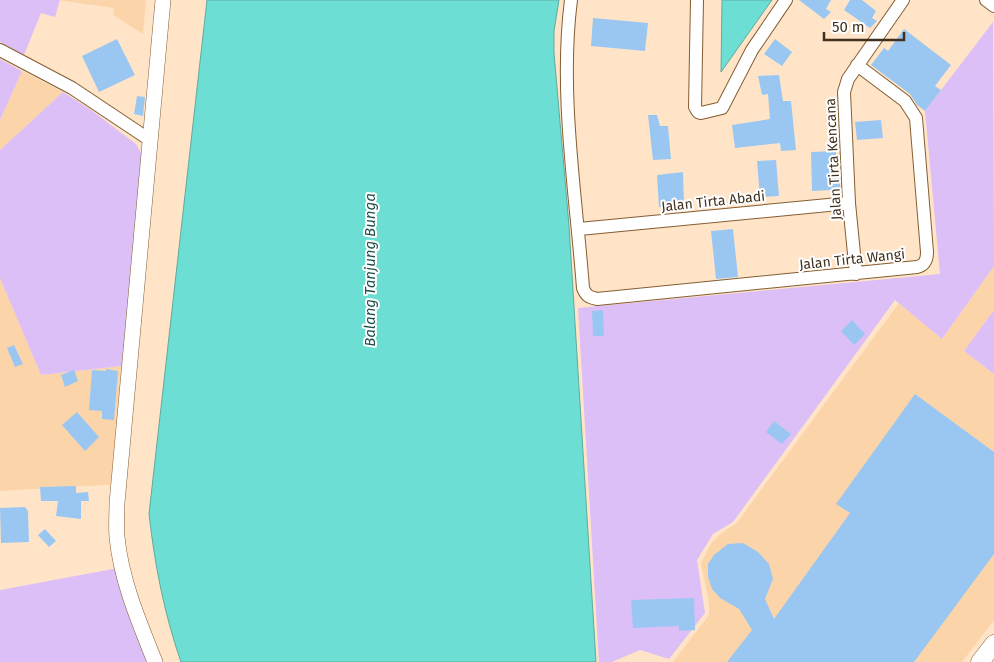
<svg xmlns="http://www.w3.org/2000/svg" width="994" height="662" font-family="'Fira Sans',sans-serif">
<style>
.built{fill:#fcd4aa}
.green{fill:#dcbff7}
.water{fill:#6dded4;stroke:#60aa9d}
.building{fill:#9ac7f2}
.lines{fill:none;stroke-linecap:round;stroke-linejoin:round}
.minor-casing{stroke:#845e32;stroke-width:14}
.tertiary-casing{stroke:#845e32;stroke-width:16}
.secondary-casing{stroke:#845e32;stroke-width:19}
.minor{stroke:#fff;stroke-width:12}
.tertiary{stroke:#fff;stroke-width:15}
.secondary{stroke:#fff;stroke-width:18}
.labels{text-anchor:middle;stroke-width:4;stroke-linejoin:round;paint-order:stroke}
.street-label{font-size:14px;fill:#41301d;stroke:#fff}
.water-label{font-size:15px;font-style:italic;fill:#1b4d49;stroke:#fff}
</style>
<rect width="100%" height="100%" fill="#ffe4c8"/>
<path class="built" d="M57,0H146L143,34L113,15L114,8Z
M22,71L63,92L0,150V120Z
M994,266V310L964,351L994,374V620L962,662H673L709,615V604L701,563L712,542L724,531L736,524L899,303L942,339Z
M0,278L41,375L130,365L121,484L0,491Z"/>
<path class="green" d="M0,0H60L55,17L41,13L24,55L0,42Z
M993,22L994,266L942,339L895,300L733,522L713,534L697,560L705,613L669,659L640,650L612,662H599L578,308L940,274L925,111Z
M0,59L22,71L0,120Z
M63,92L91,110L136,144L146,161L130,365L41,375L0,278V150Z
M994,310V374L964,351Z
M118,568L154,662H0V590Z"/>
<path class="water" d="M207,0H559L554,31V53L569,226L596,662H181C164,613 155,566 149,514Z
M722,0H772L721,72Z"/>
<path class="building" d="M799,0H831L826,9L831,12L824,19Z
M850,0H862L876,11L872,18L877,21L870,28L844,10Z
M593,18L648,23L645,51L591,46Z
M904,29L951,65L935,86L941,90L925,111L917,105L910,94L871,65L884,48L888,51Z
M117,39L135,75L99,92L82,56Z
M775,39L792,52L782,66L764,54Z
M779,75L783,101H791L796,150L781,151L780,143L735,148L732,125L770,119L768,94L762,95L758,76Z
M137,96L145,97L143,116L134,114Z
M648,115H657L660,126H668L671,159L653,160Z
M881,120L883,138L857,140L855,122Z
M836,151V175L840,178V191L837,195L831,190L812,191L811,152Z
M776,160L779,196L760,197L757,161Z
M683,172L684,204L678,205L677,209L667,210V207H659L657,175Z
M733,229L738,277L716,279L711,231Z
M603,310L604,336H593L592,311Z
M852,320L865,334L854,345L841,331Z
M14,345L23,364L15,367L7,348Z
M106,369L118,371L114,420L102,419V411L89,410L92,370L106,371Z
M74,370L78,381L65,387L61,375Z
M915,394L994,452V554L914,662H727L752,630L739,609L720,598L712,589L708,577V564L714,555L728,544L743,543L758,552L769,564L773,579L765,599L774,619L850,513L836,504Z
M77,412L99,437L85,451L62,425Z
M774,421L791,434L782,444L766,432Z
M76,486V493L88,492L89,501H81V519L56,516L58,501H41L40,487Z
M25,507L28,511L29,542L1,543L0,508Z
M45,529L56,541L49,547L38,535Z
M694,598L695,630L679,631V626L633,628L631,600Z"/>
<g class="lines">
<g class="minor-casing">
<path id="minor" d="M571,0C559,92 576,195 583,288C586,296 589,297 597,299L917,267C925,265 927,260 927,252L916,118L905,101L857,65
M697,0L695,107L698,112L701,113L722,108L752,50L786,0
M986,0L994,6
M0,50L72,88L150,140
M579,229L849,203
M856,274L849,203L844,92L848,79L903,0"/>
</g>
<g class="tertiary-casing">
<path id="tertiary" d="M155,662C139,622 121,580 117,537C116,526 117,514 117,503L163,0"/>
</g>
<g class="secondary-casing">
<path id="secondary" d="M980,662L994,644"/>
</g>
<use href="#minor" class="minor"/>
<use href="#tertiary" class="tertiary"/>
<use href="#secondary" class="secondary"/>
</g>
<g class="labels">
<g class="street-label">
<text transform="translate(833 159) rotate(-93)" y="5">Jalan Tirta Kencana</text>
<text transform="translate(713 201) rotate(-6)" y="5">Jalan Tirta Abadi</text>
<text transform="translate(852 259) rotate(-6)" y="5">Jalan Tirta Wangi</text>
</g>
<g class="water-label">
<text transform="translate(370 270) rotate(-90)" y="5">Balang Tanjung Bunga</text>
</g>
</g>
<path d="M824 32v8h80v-8" fill="none" stroke="#41301d" stroke-width="2.5"/>
<text x="832" y="32" font-size="15" fill="#41301d" stroke="#ffffff" stroke-width="4" paint-order="stroke">50 m</text>
</svg>
